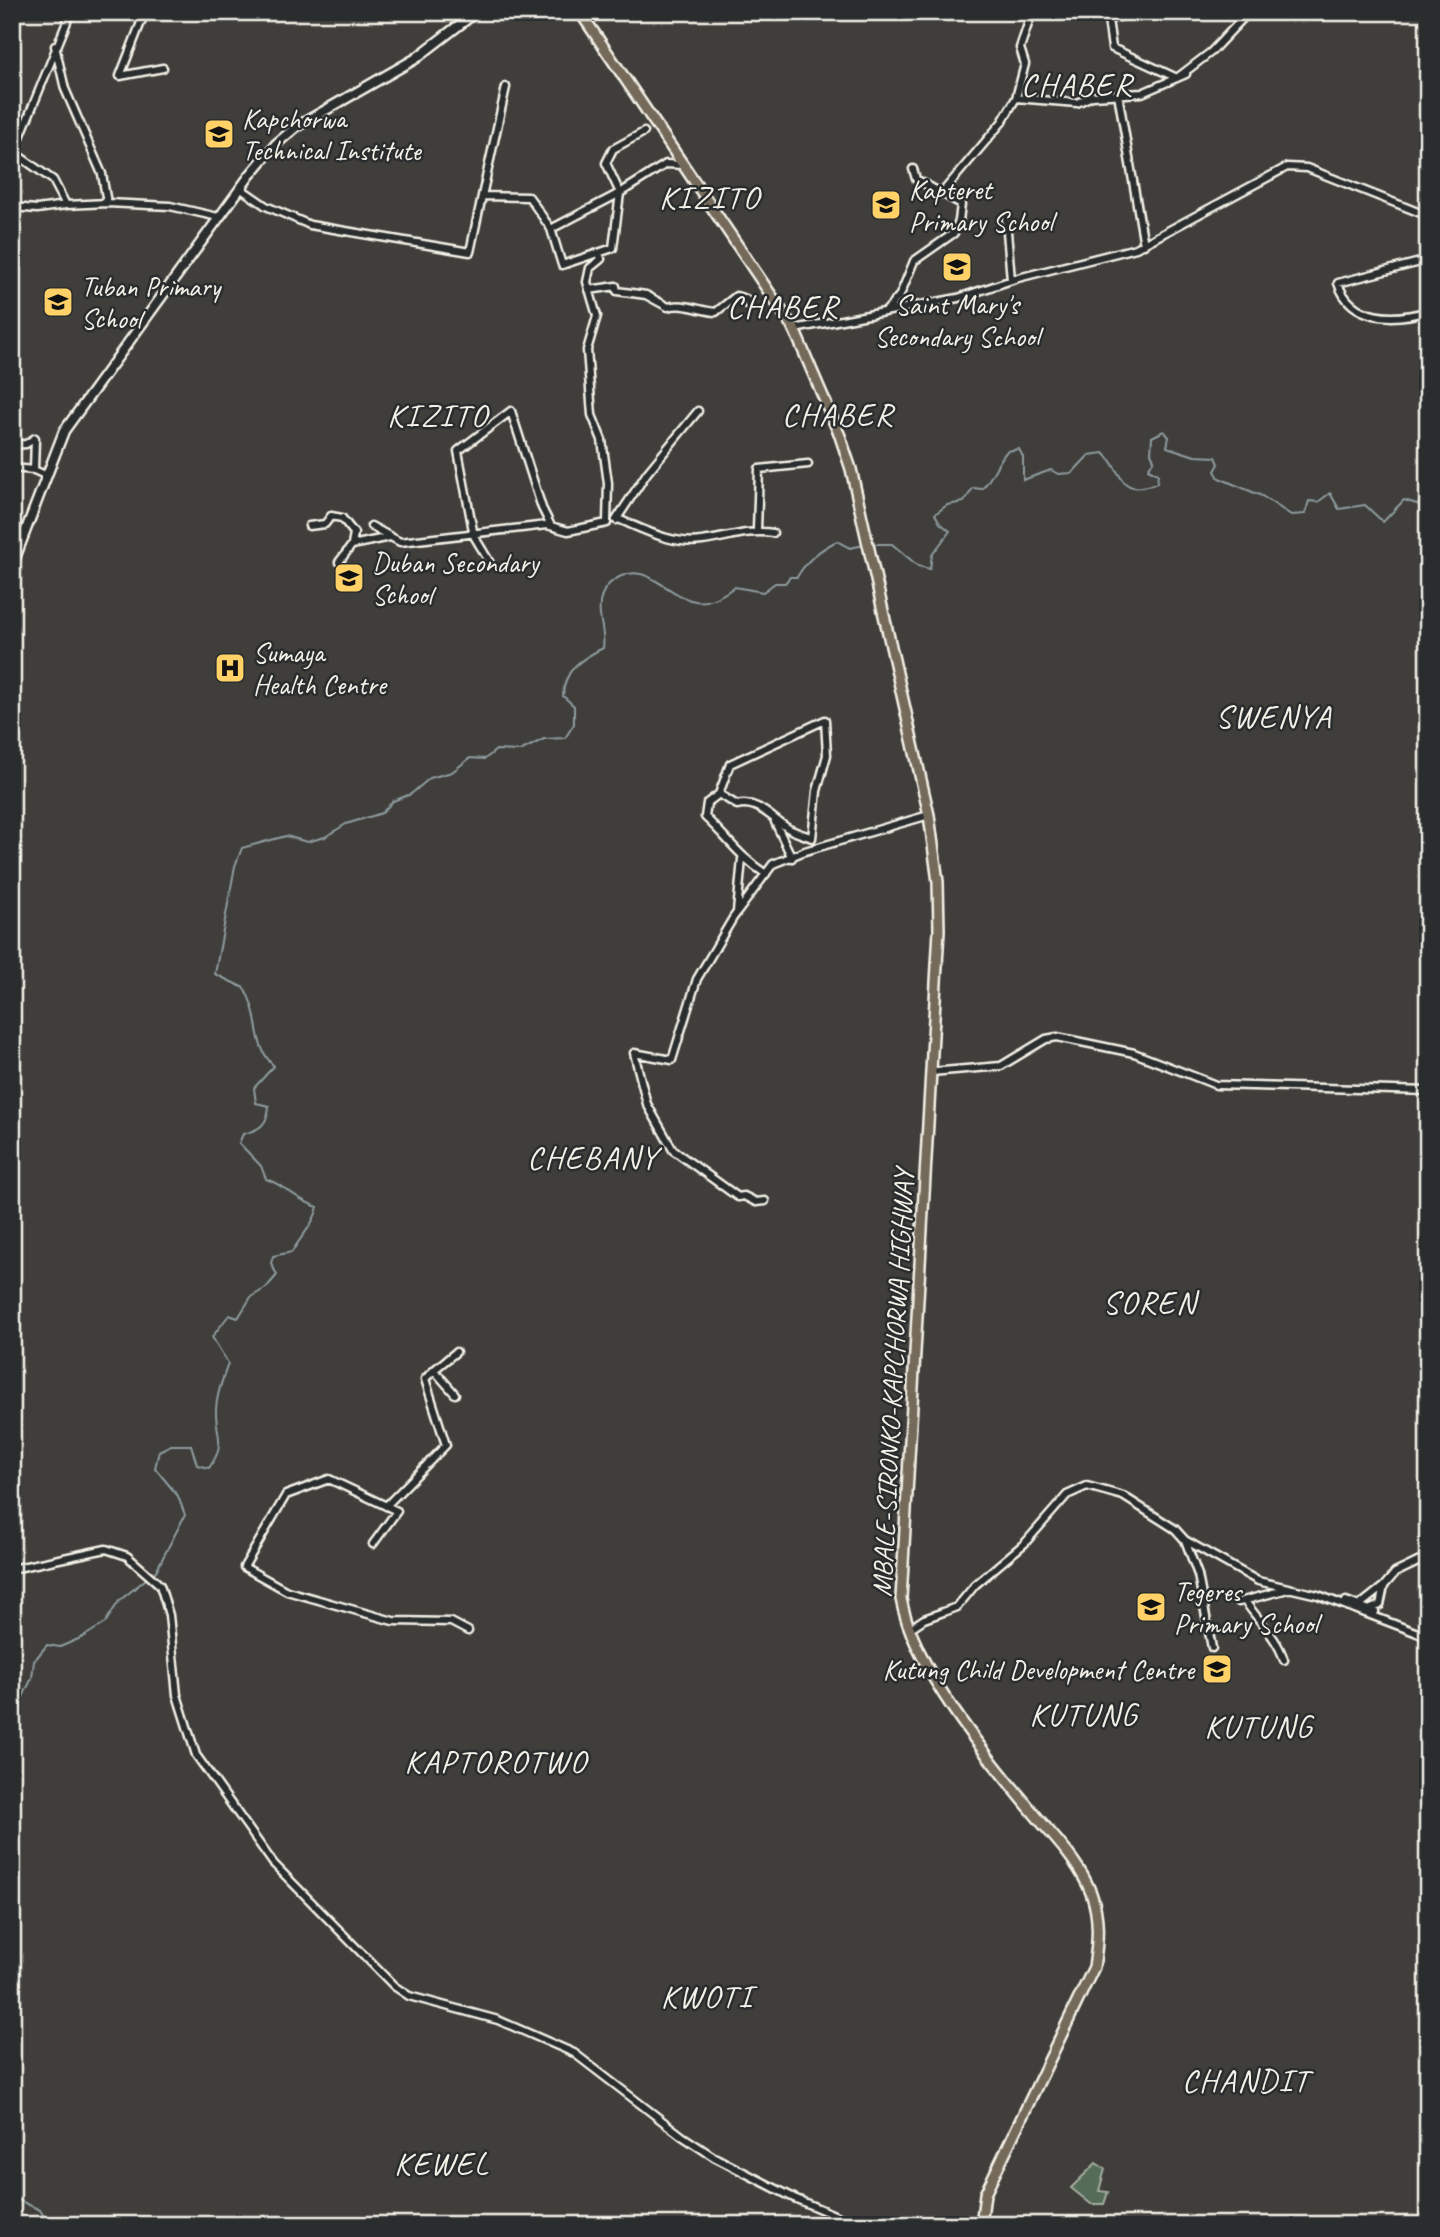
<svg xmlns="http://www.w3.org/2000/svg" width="1440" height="2237" font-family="Caveat,sans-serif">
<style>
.green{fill:#556c58;stroke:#a4aea0;stroke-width:2}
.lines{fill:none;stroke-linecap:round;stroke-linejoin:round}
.stream{stroke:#8e9c9f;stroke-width:2}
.street-casing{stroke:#f4f1e8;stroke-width:11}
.secondary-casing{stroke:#f4f1e8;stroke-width:13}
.primary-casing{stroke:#f4f1e8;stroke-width:14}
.street{stroke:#2a2d2e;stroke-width:6}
.secondary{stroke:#2a2d2e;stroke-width:8}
.primary{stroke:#746a5a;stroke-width:9}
.labels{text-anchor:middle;stroke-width:5;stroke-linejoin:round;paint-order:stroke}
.poi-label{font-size:28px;fill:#f4f1e8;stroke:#2a2d2e;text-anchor:start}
.street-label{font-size:28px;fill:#f4f1e8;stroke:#2a2d2e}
.quarter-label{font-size:32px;letter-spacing:2px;fill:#f4f1e8;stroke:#2a2d2e}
</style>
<rect width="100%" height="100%" fill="#403e3b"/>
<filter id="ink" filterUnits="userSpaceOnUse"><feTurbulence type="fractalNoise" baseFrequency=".0143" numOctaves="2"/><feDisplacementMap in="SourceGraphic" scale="14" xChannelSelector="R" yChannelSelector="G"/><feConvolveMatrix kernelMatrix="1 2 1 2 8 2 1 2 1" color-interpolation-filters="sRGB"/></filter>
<g filter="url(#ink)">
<path class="green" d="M1096,2163L1105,2169L1099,2191L1108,2192L1104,2204H1091L1071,2188Z"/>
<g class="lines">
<path class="stream" d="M873,544H892L918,566L930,569L932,555L950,531L940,523L935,514L947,505L964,502L973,488L982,489C993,477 996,464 1007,451L1019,449L1023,457V480L1051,470L1058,474L1072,473L1089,455L1104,453C1124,472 1117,498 1157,483L1158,474L1148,469L1154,460L1151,453L1152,437L1164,431L1169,437L1167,447L1195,456L1216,457L1219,464L1215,471L1219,478L1262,496L1291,515L1305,514L1309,501L1318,502L1330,493L1339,509L1365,505L1383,522L1404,500L1423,506L1428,504
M12,1743L17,1734V1709L32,1678L34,1661L47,1645L60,1647L83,1637L105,1623L119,1601L156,1571L185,1515L178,1496L155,1468L159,1451L171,1445H191L197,1465L209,1468C226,1444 217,1439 216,1414C215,1398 223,1379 228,1363L212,1337L229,1315L238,1318L251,1297L266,1288L277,1275L271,1263L273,1256L292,1252C301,1236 313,1226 318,1207C297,1201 287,1186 266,1179L261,1166L239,1143L243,1134C260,1130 268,1124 269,1106L256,1103L254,1088L274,1066C251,1044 262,1017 244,988L215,974L235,866L242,848L286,836L307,842L325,837L346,824L382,813L393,801L411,794L430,778L452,772L470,758L485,759L496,750L520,751L544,739L565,738L574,724V706L563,696C564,669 581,659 603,648C606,630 595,614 602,595C608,579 630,568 647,576C680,592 694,618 734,587L763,592L775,583H785L790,577H797C807,560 819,550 837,541L850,548L864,545
M12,2197L40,2210L49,2225"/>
<g class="street-casing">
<path id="street" d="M145,12L120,76L163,68
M1032,12L1020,48L1025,64L1016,98L1077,103L1092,96L1142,93L1186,74
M1090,12L1108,17
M1107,12L1112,48L1177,78L1211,52L1245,16L1235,12
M1108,19L1141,12
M506,87L482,196L529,197L551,229
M1118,94L1144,245
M644,132L613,149L606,163L620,193L551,229L562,265L613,248L620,193L666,164L683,165
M12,151L53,180L66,205L107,203L102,174L65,89L55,46
M14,152L71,12
M240,188L266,206L310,225L470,252L482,196
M941,194L1002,122L1016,98
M107,203L170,206L218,217
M12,207L37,209L66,205
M1006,219L1011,280
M1428,260L1338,283C1351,322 1395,321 1428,311
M589,290L616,286L617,291L646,295L668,307C683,302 700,311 716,312L736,296L746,299L748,305
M887,310L900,295L914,261L954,233L959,221L961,204L916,179L913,169
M794,329L958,298L1018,278L1136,248L1287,167L1307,168L1428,216
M12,445L26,444L35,438L34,470L45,475
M12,468L34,470
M618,519C645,530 672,545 702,541C727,538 748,529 773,533
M616,520L647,473L698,411
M309,526L325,524L331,516L342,518L354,533L352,545
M371,526L400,542L547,525L568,531L607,523L608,483L602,440L592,415L587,350L597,316L587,282L590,268L601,259L599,253
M757,530L759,469L808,464
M489,561L474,536L458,451L511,411L542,508L551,526
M339,562L352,545L390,537
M719,794L737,805C759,799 773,821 791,830C797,833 805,835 812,838L817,791L827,755L825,720L730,764L719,794L707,803L705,817C727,837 740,858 766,874
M775,822L792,858
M737,912L742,859
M931,1072L1001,1066L1046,1039L1057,1037L1134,1053L1216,1085L1428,1091
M765,1201L756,1202L744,1196L738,1197L673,1150L647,1104L634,1053L672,1060L697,979L733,918L773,864L805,851L929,815
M434,1370L456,1352
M386,1506L446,1445L425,1379L434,1370L455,1394
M1185,1540L1198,1575L1212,1648
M373,1544L397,1511L329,1479L286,1495L244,1567L287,1591L393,1621L451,1622L468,1631
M12,1569L106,1549L127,1556L160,1585L169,1615L177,1695L196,1755L273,1863L394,1986L409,1996L498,2020L574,2053L682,2136L714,2157L794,2198L858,2225
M1245,1601C1259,1622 1277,1637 1284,1660
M1346,1601L1375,1612
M1239,1602L1288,1589
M1360,1605L1384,1586
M1371,1609L1380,1605L1384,1586L1395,1573L1424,1559
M909,1629L924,1619L957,1607L975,1585L1025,1543L1067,1495L1087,1486L1123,1496L1175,1529L1185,1540L1258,1581L1318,1595L1428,1637"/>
</g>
<g class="secondary-casing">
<path id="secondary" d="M12,566L64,431L250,175L276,144L296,127L415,59L476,12"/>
</g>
<g class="primary-casing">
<path id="primary" d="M580,12L794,329L840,436L851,469L929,815L938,882L939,930L901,1599C914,1669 987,1757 1032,1811C1053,1837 1079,1861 1091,1893C1100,1917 1098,1942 1094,1967L985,2194L981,2225"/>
</g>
<use href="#street" class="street"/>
<use href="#secondary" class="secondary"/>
<use href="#primary" class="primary"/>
</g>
</g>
<defs>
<g id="university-square" transform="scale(1.575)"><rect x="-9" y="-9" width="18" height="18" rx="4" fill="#ffd166" stroke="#2a2d2e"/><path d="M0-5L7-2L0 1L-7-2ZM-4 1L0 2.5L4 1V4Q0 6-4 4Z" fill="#111"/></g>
<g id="school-square" transform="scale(1.575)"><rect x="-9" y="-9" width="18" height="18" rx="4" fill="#ffd166" stroke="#2a2d2e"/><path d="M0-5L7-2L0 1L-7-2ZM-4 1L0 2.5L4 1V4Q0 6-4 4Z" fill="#111"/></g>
<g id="hospital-square" transform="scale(1.575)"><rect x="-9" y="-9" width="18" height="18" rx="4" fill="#ffd166" stroke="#2a2d2e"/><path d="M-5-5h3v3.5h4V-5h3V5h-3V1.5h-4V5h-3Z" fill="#111"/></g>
</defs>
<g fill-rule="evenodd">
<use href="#university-square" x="219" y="134"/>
<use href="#school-square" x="886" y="205"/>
<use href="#school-square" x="957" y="267"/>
<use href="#school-square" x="58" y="302"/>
<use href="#school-square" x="349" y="578"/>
<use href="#hospital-square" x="230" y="668"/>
<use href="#school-square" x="1151" y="1607"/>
<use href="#school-square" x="1217" y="1669"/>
</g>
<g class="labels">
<g class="poi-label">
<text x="242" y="128">Kapchorwa<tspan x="242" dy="32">Technical Institute</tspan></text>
<text x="909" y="199">Kapteret<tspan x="909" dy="32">Primary School</tspan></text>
<text x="81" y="296">Tuban Primary<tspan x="81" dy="32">School</tspan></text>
<text x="957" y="314" text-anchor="middle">Saint Mary's<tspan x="957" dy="32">Secondary School</tspan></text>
<text x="372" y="572">Duban Secondary<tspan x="372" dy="32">School</tspan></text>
<text x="253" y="662">Sumaya<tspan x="253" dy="32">Health Centre</tspan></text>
<text x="1174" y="1601">Tegeres<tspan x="1174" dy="32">Primary School</tspan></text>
<text x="1194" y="1679" text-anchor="end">Kutung Child Development Centre</text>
</g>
<g class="street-label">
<text transform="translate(892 1383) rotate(-87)" y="10">MBALE-SIRONKO-KAPCHORWA HIGHWAY</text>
</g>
<g class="quarter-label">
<text x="1077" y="95">CHABER</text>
<text x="710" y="208">KIZITO</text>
<text x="783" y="317">CHABER</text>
<text x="838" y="425">CHABER</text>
<text x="438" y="426">KIZITO</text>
<text x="1274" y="727">SWENYA</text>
<text x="593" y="1168">CHEBANY</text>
<text x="1150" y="1313">SOREN</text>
<text x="1084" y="1725">KUTUNG</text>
<text x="1259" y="1737">KUTUNG</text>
<text x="496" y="1772">KAPTOROTWO</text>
<text x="707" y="2007">KWOTI</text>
<text x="1246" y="2091">CHANDIT</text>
<text x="442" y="2174">KEWEL</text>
</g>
</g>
<rect width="1440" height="2237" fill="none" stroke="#2a2d2e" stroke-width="42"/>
<rect x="21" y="21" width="1398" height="2195" fill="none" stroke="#f4f1e8" stroke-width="2.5" filter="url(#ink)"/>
</svg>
